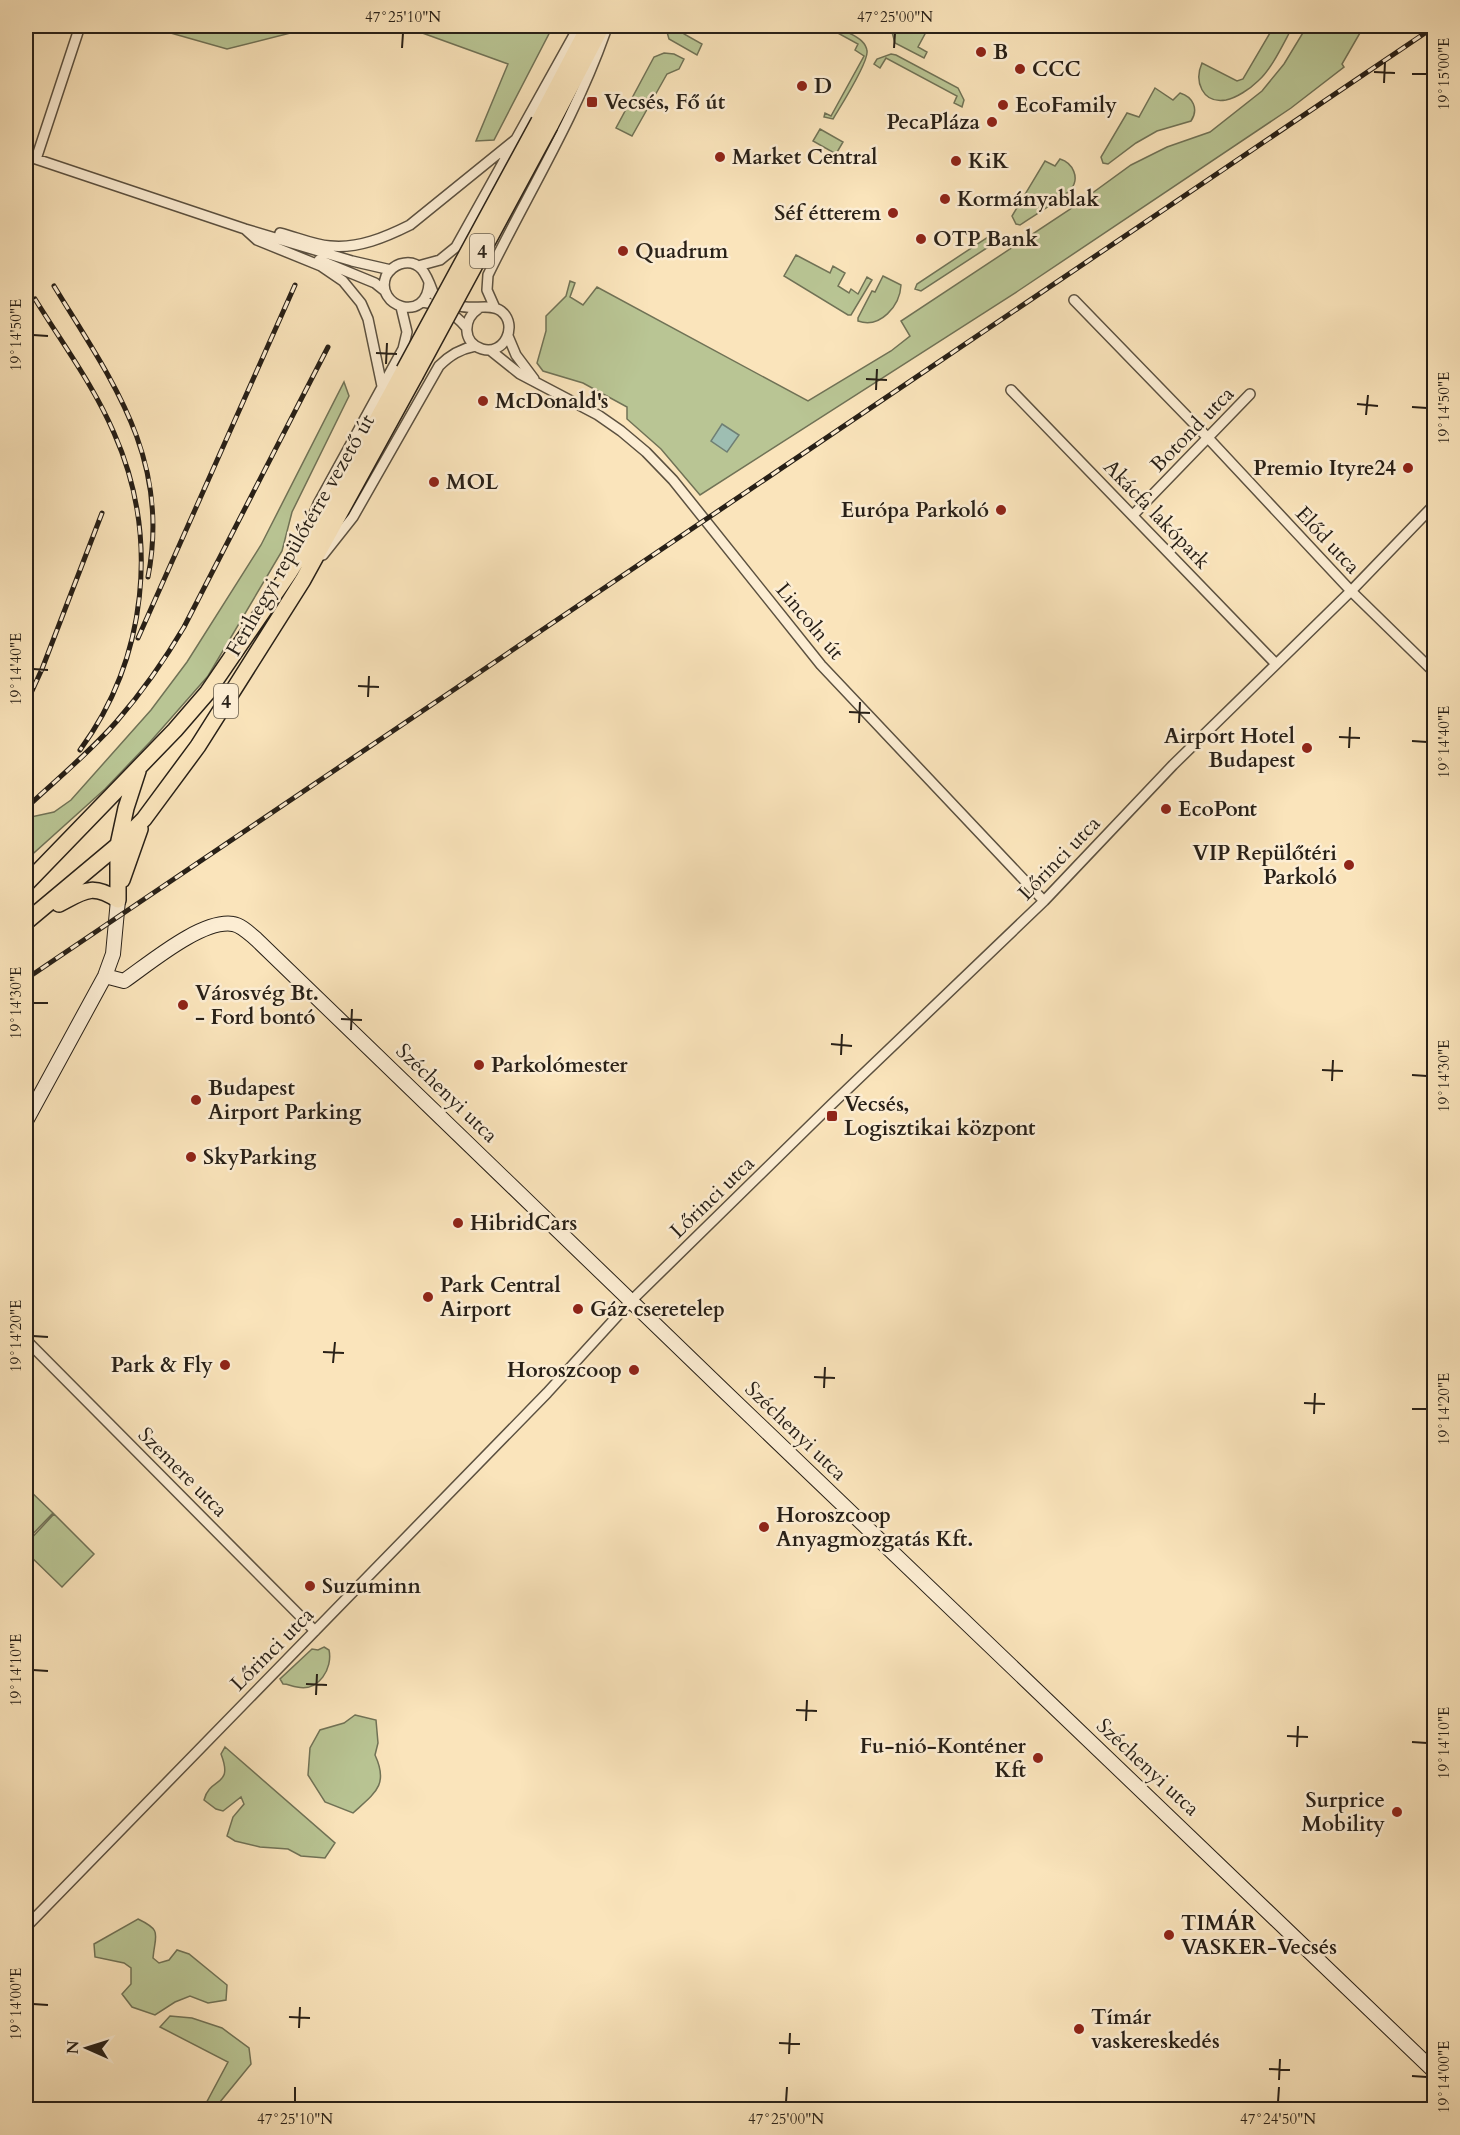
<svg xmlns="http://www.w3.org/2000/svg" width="1460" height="2135" font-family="Cardo,serif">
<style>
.green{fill:#b9c594;stroke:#707256;stroke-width:1.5}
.water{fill:#9ebeb2;stroke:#6f7f74;stroke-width:1.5}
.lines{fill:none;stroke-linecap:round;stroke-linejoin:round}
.street-casing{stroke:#5c5140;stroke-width:12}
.secondary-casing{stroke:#282017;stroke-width:16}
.primary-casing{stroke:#282017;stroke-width:18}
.street{stroke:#fcedd3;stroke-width:9}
.secondary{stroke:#fcedd3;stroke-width:14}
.primary{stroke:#fae4bb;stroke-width:15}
.rail-casing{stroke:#282017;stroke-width:5}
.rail{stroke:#fcedd3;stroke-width:3;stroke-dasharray:9;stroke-linecap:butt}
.primary-bridge-casing{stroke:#282017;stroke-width:18;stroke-linecap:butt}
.primary-bridge{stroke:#fae4bb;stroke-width:15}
.ticks{fill:none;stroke:#282017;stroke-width:2}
.poi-dot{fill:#8f2418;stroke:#fcedd3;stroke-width:2}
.labels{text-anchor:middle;stroke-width:5;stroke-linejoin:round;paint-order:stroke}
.shield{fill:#fcedd3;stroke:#685e4f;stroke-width:1.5}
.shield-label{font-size:20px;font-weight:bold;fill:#282017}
.poi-label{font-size:21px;font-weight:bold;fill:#282017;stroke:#fcedd3;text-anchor:start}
.street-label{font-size:21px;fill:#282017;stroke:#fcedd3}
.neatline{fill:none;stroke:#282017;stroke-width:2}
.ticks-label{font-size:15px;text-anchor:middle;fill:#282017}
</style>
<rect width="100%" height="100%" fill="#fae4bb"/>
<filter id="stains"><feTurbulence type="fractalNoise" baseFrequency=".00333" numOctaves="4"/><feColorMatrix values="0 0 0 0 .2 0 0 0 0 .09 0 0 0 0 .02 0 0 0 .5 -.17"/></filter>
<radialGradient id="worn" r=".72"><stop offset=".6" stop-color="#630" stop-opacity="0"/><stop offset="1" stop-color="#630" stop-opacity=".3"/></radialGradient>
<path class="green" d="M146,26H318L227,49Z
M403,26H553L494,140L476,141L508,64Z
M670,26H681L684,34L702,44L697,55L669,39L667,32Z
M825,26C836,25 841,28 851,34C858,38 866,42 867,51C869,62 840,107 833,119L824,117L825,113L831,116L864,56L855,50L858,44Z
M895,26H915L926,32L918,47L927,52L924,58L895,43L892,32Z
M1274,26H1293C1284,42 1272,69 1258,81C1250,89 1236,98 1226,100C1202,104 1194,81 1202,63L1237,81L1243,79Z
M1307,26H1364L1342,64L1344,67L1291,108L1018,291L700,495L661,449L627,419V407L583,383L543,371L537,363L546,331V316L566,296L570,281L575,283L570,297L583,305L597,287L808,401L891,351L910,336L901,321L1069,210L1131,165L1167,147L1210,132L1262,91L1284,64Z
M664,53L674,54L684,59L679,69L667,74L632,136L616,128L654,57Z
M891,54L896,55L958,88L964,100L962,107L954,103L957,96L886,58L880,68L874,64L877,59Z
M1155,88L1173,100L1180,93C1193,97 1199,109 1191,121L1157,131L1136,143L1108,164L1103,163L1101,157L1127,113L1139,117Z
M820,129L843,142L836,154L813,141Z
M1060,159C1073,163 1080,178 1071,189C1064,198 1031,217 1020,225L1016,224L1012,216L1045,161L1055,166Z
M991,235L996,236V242L921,291L915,289L917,284Z
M796,255L830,273L833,266L845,273L838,286L849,293L851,289L858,294L867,277L872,280L851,315H848L784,276Z
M883,276L901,285C900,306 880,329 858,321V318L872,291L875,292Z
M344,382L349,396L292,512L282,551L208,676L150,742L105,789L26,860V818L54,812L71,800L151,710L187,662L261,545Z
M26,1487L53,1513L26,1541Z
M54,1514L94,1554L62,1587L26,1552V1544Z
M324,1647L329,1650C333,1668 319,1692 297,1687C291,1686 288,1684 283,1684L280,1679L312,1649L318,1650Z
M355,1715L376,1720L378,1743L375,1755C389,1785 375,1793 353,1813L325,1802L308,1775L310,1748L320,1730L344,1723Z
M225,1747L335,1843L325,1858L301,1856L288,1849L260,1847L235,1841L227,1836L233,1817L244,1804L241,1797L223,1811L216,1809L204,1800C210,1776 234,1788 221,1754Z
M138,1919C163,1931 155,1934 153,1958L159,1963L169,1960L177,1950L189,1954L227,1985L226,2000L208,2003L190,1996L175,2002L155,2015L132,2007L122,1994L131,1984V1968L124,1963L95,1957L94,1944Z
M170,2016L192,2018L222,2028L249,2048L251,2064L220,2102L222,2109H203L228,2062L160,2027Z"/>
<path class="water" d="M722,424L739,435L727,452L711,441Z"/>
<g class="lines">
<g class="street-casing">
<path id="street" d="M80,26L36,159L245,229L352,261L391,270
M246,230L257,240L321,266L343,281L361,303L368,319L382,386
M280,233C296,237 314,245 330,246C358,249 386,237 410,225L515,140
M319,260L375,283L385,291
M418,266L440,260L456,247L579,26
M429,283C427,324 374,307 386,276C389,271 394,266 400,264C422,257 428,279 434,295C442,299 450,304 460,306C473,310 491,303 501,311C519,325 504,356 482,349C462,343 463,319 478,309
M1074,300L1209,439L1351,591L1434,672
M422,302C439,304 455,314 466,327
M495,308L487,290L488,275C527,195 575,118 605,33
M508,336L516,355L534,379
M490,350L520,374L598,415L621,431L646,452L673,480L821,665L1044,901
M1011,390L1276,664
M1133,515L1250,394
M303,539L318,504L403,349L407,332L401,307
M323,555L353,517L439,366C450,355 460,349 475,346
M26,1340L315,1631
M26,1927L547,1393L631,1301L832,1104L1044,901L1173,765L1351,591L1434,505"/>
</g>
<g class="secondary-casing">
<path id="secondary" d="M105,976L124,981C150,963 202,919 233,924C241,925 250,934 256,939L722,1389L1434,2071
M26,1121L105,976L113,954L118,900"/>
</g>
<g class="primary-casing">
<path id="primary" d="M539,121L589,26
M550,126L602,26
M122,880L140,829
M26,884L175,730L207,693L289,573L329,508L404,370
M118,900V845L126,808L138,771
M59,904C84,891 92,883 118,900
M26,922L118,845L144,819L198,746L303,580L415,376"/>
</g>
<use href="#street" class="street"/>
<use href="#secondary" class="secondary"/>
<use href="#primary" class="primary"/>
<g class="rail-casing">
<path id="rail" d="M54,286C112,381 171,459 148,577
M35,299C62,343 94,386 114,433C160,537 147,659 80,750
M138,638L295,285
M26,704L42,669L102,513
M26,808C56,780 89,753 117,721C142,692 164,661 184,627L328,347
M26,979L1434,27"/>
</g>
<use href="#rail" class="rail"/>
<g class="primary-bridge-casing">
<path id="primary-bridge" d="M404,370L539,121
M415,376L550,126"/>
</g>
<use href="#primary-bridge" class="primary-bridge"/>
</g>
<path class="ticks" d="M402,48L403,33M894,48L895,33M1374,72L1395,73M1412,74H1427M1384,83L1385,62M33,335L48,336M376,353L397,354M386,364L387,343M866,379L887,380M876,390L877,369M1357,404L1378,406M1412,407L1427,408M1366,415L1368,395M33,669L48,670M358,686L379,687M368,697L369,676M849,712L870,713M859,723L860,702M1339,737L1360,738M1412,741L1427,742M1349,748L1350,727M33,1003H48M341,1019L362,1020M351,1030L352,1009M831,1044L852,1046M841,1055L842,1034M1322,1070L1343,1071M1412,1075L1427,1076M1332,1081L1333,1060M33,1336L48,1337M323,1352L344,1353M333,1363L335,1342M814,1377L835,1378M824,1388L825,1367M1304,1403L1325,1404M1412,1409H1427M1314,1414L1315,1393M33,1670L48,1671M306,1684L327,1685M316,1695L317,1674M796,1710L817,1711M806,1721L807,1700M1287,1736L1308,1737M1412,1742L1427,1743M1297,1747L1298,1726M33,2004L48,2005M289,2017L310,2018M299,2028L300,2007M779,2043L800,2044M789,2054L790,2033M1269,2069L1290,2070M1412,2076L1427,2077M1279,2080L1280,2059M295,2102V2087M786,2102L787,2087M1278,2102L1279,2087"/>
<g class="poi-dot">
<circle cx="981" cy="52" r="6"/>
<circle cx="1020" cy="69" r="6"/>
<circle cx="802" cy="86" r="6"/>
<rect x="586" y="96" width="12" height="12" rx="3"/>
<circle cx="1003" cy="105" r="6"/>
<circle cx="992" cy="122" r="6"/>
<circle cx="720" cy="157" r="6"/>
<circle cx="956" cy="161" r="6"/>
<circle cx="945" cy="199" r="6"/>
<circle cx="893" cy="213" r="6"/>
<circle cx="921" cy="239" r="6"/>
<circle cx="623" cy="251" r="6"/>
<circle cx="483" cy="401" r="6"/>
<circle cx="1408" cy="468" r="6"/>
<circle cx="434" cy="482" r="6"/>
<circle cx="1001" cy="510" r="6"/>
<circle cx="1307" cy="748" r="6"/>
<circle cx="1166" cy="809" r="6"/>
<circle cx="1349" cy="865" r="6"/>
<circle cx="183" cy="1005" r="6"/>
<circle cx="479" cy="1065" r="6"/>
<circle cx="196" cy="1100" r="6"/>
<rect x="826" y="1110" width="12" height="12" rx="3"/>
<circle cx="191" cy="1157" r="6"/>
<circle cx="458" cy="1223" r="6"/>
<circle cx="428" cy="1297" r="6"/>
<circle cx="578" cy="1309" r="6"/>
<circle cx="225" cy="1365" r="6"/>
<circle cx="634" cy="1370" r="6"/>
<circle cx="764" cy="1527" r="6"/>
<circle cx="310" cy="1586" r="6"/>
<circle cx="1038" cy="1758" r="6"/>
<circle cx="1397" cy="1812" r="6"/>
<circle cx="1169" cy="1935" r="6"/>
<circle cx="1079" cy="2029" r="6"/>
</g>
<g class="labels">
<g class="shield">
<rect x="470" y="234" width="24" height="34" rx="4.5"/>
<rect x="214" y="684" width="24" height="34" rx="4.5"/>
</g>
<g class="shield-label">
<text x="482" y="258">4</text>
<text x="226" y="708">4</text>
</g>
<g class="poi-label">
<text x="993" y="59">B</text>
<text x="1032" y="76">CCC</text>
<text x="814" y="93">D</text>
<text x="604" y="109">Vecsés, Fő út</text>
<text x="1015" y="112">EcoFamily</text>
<text x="980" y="129" text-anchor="end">PecaPláza</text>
<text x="732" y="164">Market Central</text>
<text x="968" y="168">KiK</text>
<text x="957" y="206">Kormányablak</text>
<text x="881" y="220" text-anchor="end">Séf étterem</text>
<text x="933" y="246">OTP Bank</text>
<text x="635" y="258">Quadrum</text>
<text x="495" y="408">McDonald's</text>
<text x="1396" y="475" text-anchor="end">Premio Ityre24</text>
<text x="446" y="489">MOL</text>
<text x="989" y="517" text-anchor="end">Európa Parkoló</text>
<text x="1295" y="743" text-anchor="end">Airport Hotel<tspan x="1295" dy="24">Budapest</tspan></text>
<text x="1178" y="816">EcoPont</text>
<text x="1337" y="860" text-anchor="end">VIP Repülőtéri<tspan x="1337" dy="24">Parkoló</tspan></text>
<text x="195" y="1000">Városvég Bt.<tspan x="195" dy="24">- Ford bontó</tspan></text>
<text x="491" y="1072">Parkolómester</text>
<text x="208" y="1095">Budapest<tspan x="208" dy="24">Airport Parking</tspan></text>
<text x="844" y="1111">Vecsés,<tspan x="844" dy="24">Logisztikai központ</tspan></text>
<text x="203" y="1164">SkyParking</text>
<text x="470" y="1230">HibridCars</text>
<text x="440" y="1292">Park Central<tspan x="440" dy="24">Airport</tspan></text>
<text x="590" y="1316">Gáz cseretelep</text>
<text x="213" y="1372" text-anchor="end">Park &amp; Fly</text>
<text x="622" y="1377" text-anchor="end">Horoszcoop</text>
<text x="776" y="1522">Horoszcoop<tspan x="776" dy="24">Anyagmozgatás Kft.</tspan></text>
<text x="322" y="1593">Suzuminn</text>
<text x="1026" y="1753" text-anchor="end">Fu-nió-Konténer<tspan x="1026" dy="24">Kft</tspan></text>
<text x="1385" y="1807" text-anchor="end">Surprice<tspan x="1385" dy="24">Mobility</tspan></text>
<text x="1181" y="1930">TIMÁR<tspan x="1181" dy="24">VASKER-Vecsés</tspan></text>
<text x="1091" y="2024">Tímár<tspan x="1091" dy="24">vaskereskedés</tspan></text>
</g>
<g class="street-label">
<text transform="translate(1192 429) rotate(-46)" y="7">Botond utca</text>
<text transform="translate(1157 514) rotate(46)" y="7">Akácfa lakópark</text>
<text transform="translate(300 535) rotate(-60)" y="7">Ferihegyi repülőtérre vezető út</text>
<text transform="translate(1328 540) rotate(47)" y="7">Előd utca</text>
<text transform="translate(810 621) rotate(50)" y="7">Lincoln út</text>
<text transform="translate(1059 858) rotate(-46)" y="7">Lőrinci utca</text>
<text transform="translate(447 1093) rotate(44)" y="7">Széchenyi utca</text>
<text transform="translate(712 1197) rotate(-44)" y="7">Lőrinci utca</text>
<text transform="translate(796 1431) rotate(44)" y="7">Széchenyi utca</text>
<text transform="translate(183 1472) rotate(45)" y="7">Szemere utca</text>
<text transform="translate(272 1649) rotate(-45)" y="7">Lőrinci utca</text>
<text transform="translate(1148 1767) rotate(43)" y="7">Széchenyi utca</text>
</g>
</g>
<rect width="1460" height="2135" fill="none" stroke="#fae4bb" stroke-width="66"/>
<g transform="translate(87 2048) rotate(273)" stroke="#fcedd3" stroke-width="4.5" paint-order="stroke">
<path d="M0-4.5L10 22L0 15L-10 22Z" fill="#282017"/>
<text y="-9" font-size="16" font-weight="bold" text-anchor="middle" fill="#282017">N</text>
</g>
<rect x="33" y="33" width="1394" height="2069" class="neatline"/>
<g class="ticks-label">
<text x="403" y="22">47°25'10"N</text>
<text x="895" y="22">47°25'00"N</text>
<text transform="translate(1444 74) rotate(-90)" y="5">19°15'00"E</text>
<text transform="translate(16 335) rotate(-90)" y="5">19°14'50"E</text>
<text transform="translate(1444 408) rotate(-90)" y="5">19°14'50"E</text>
<text transform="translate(16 669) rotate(-90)" y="5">19°14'40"E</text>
<text transform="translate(1444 742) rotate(-90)" y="5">19°14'40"E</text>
<text transform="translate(16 1003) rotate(-90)" y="5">19°14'30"E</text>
<text transform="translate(1444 1076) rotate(-90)" y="5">19°14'30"E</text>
<text transform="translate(16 1336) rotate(-90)" y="5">19°14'20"E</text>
<text transform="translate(1444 1409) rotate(-90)" y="5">19°14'20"E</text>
<text transform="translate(16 1670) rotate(-90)" y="5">19°14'10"E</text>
<text transform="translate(1444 1743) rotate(-90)" y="5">19°14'10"E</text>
<text transform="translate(16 2004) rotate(-90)" y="5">19°14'00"E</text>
<text transform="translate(1444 2077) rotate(-90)" y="5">19°14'00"E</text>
<text x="295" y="2124">47°25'10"N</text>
<text x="786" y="2124">47°25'00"N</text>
<text x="1278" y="2124">47°24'50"N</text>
</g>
<rect width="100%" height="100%" filter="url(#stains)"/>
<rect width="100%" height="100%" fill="url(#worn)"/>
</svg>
